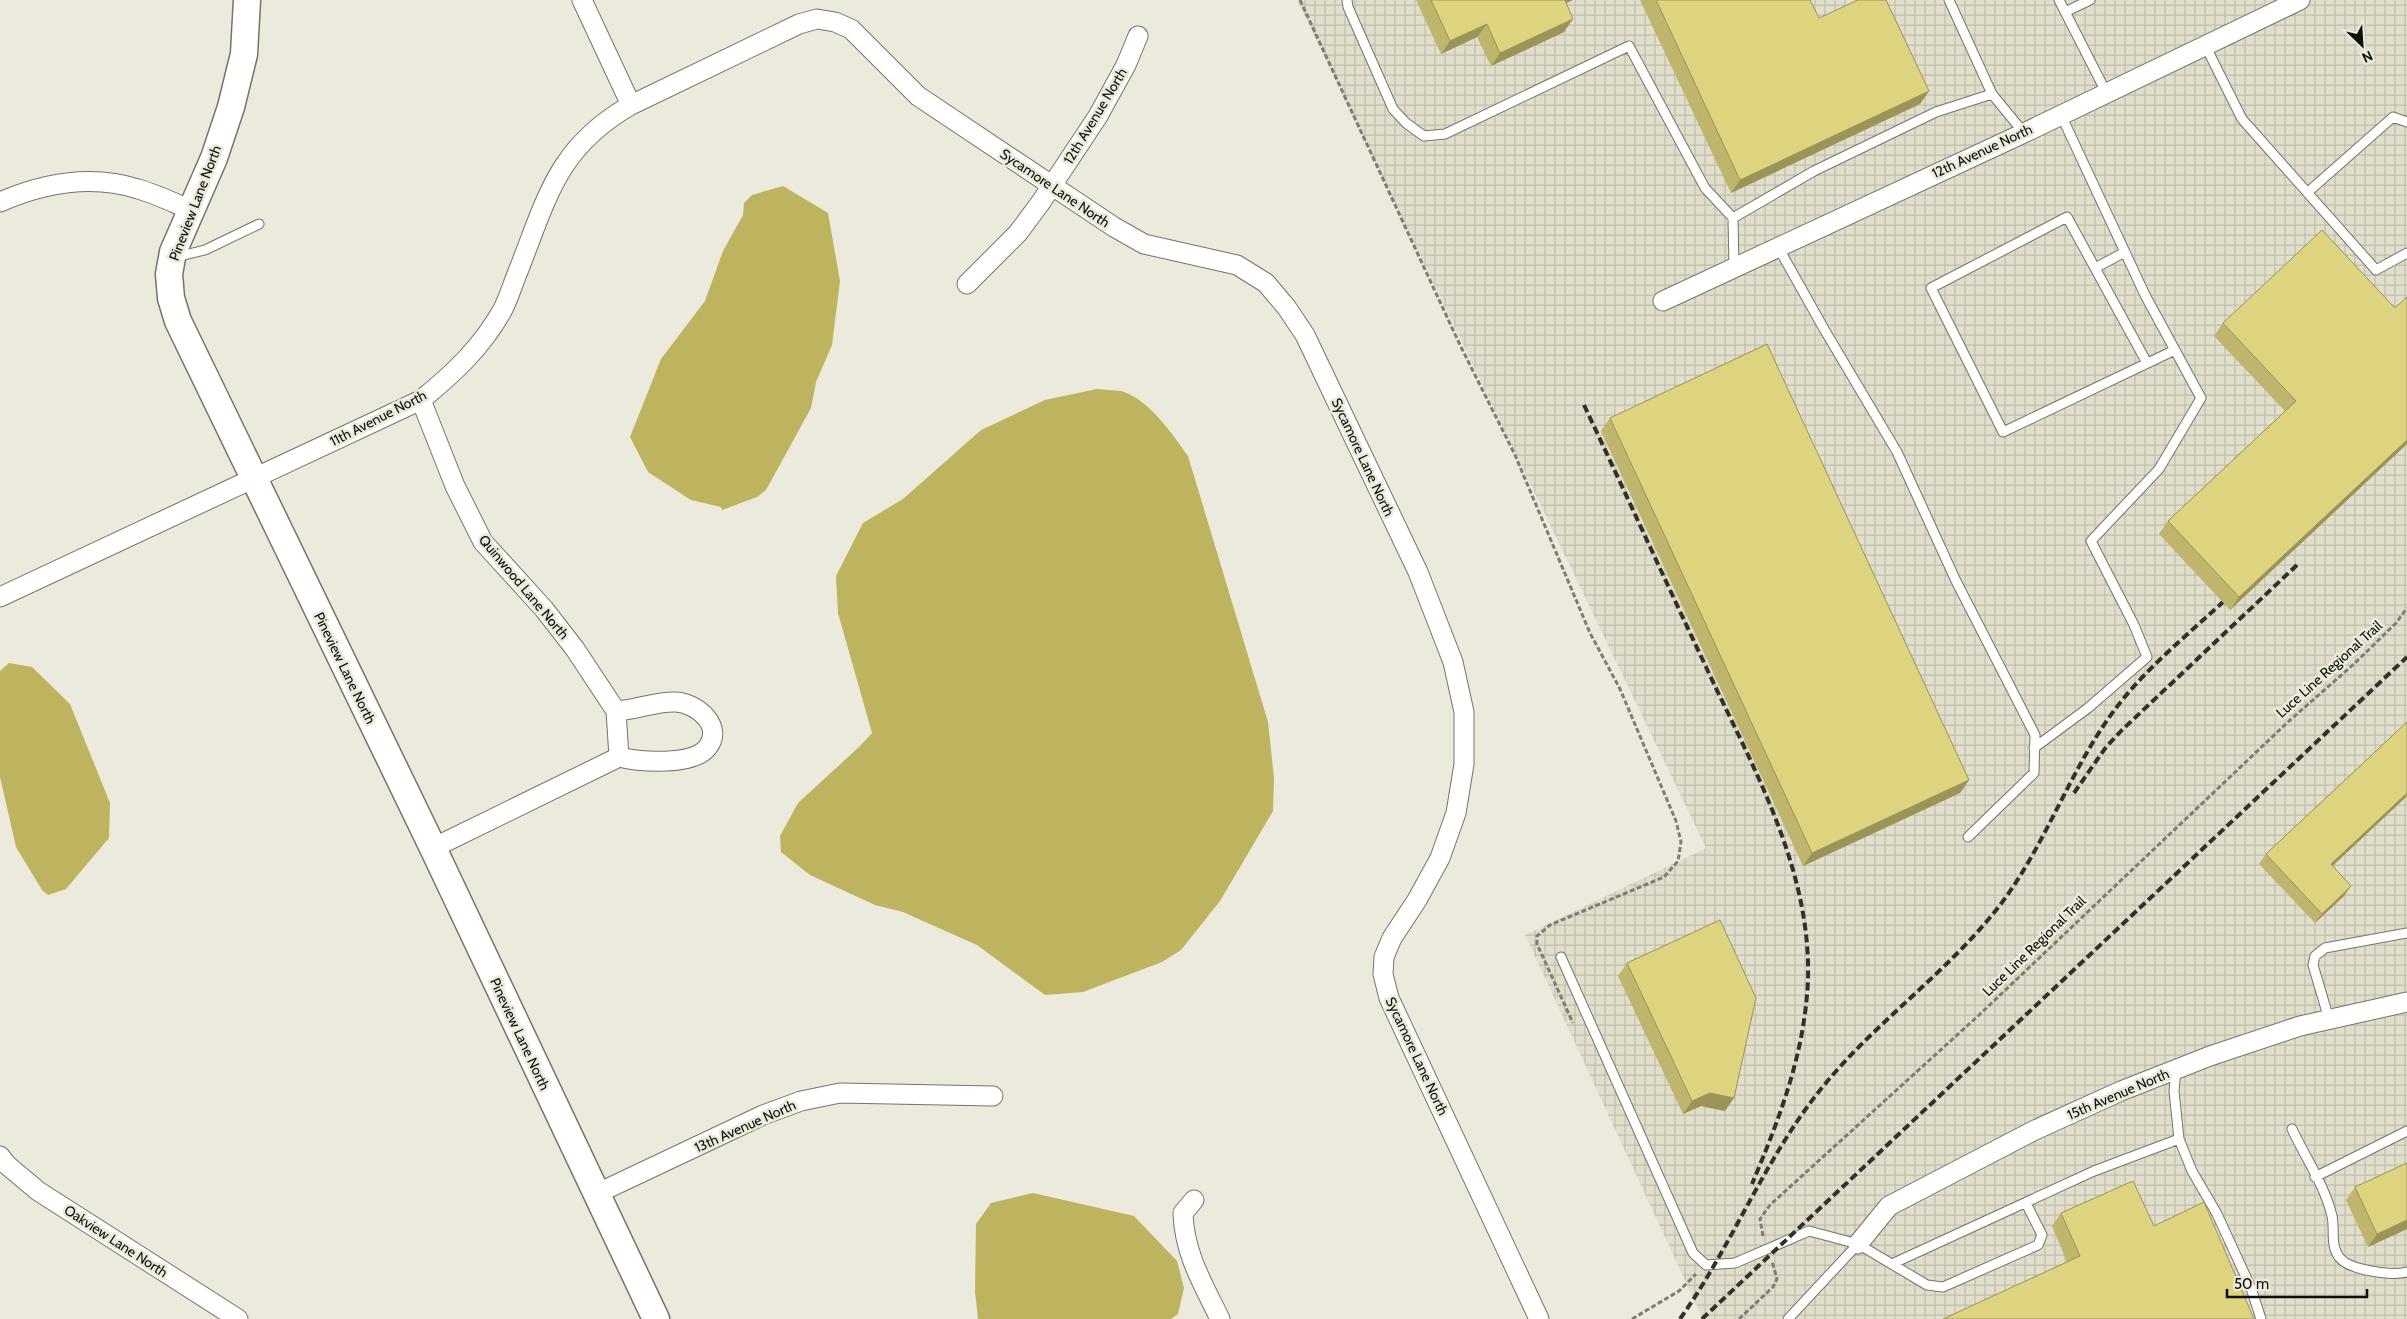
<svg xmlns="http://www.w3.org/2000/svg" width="2407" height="1319" font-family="Cabin,sans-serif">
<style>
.industrial{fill:url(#industrial-grid)}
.water{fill:#beb35e}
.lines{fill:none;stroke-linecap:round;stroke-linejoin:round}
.lane-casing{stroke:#757469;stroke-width:11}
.street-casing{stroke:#757469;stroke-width:21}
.secondary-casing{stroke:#757469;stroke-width:29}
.path{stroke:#7e7d74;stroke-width:3;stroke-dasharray:5 2.5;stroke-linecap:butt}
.lane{stroke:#fff;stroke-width:9}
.street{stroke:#fff;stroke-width:19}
.secondary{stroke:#fff;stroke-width:26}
.rail{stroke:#31312a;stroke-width:4;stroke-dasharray:8 4;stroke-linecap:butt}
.wall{fill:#bfb56c}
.shaded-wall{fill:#9b9458}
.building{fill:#ded37e;stroke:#9b9458}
.labels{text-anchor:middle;stroke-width:5;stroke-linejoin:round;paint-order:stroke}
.street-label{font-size:14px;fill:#0e0e09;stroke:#ebeadd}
</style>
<defs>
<pattern id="industrial-grid" width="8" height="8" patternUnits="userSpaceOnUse" patternTransform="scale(1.25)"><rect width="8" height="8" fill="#e1dfcb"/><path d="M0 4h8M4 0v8" fill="none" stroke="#c0bead"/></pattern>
</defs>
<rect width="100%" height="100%" fill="#ebeadd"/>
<path class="industrial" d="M1297,0H2407V1319H1703L1525,935L1706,848Z"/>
<path class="water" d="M783,186L828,213L840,281L832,345L816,382L811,408L766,490L757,497L722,510L721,507L691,500L648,472L630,437L661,359L705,301L723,251L743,215L744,203L752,195Z
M1097,389C1104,390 1113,390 1121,391C1148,398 1173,435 1188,456L1268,722L1274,778L1273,811L1220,901L1181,950L1162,962L1083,992L1045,995L977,945L903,912L875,905L810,875L781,852L780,836L798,803L859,747L872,733L838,613L836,576L863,523L903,499L981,430L1045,400Z
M9,663L32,667L70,704L110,803L109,838L66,889L48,895L42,890L16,847L0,777V671Z
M1033,1193L1134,1216L1177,1261L1184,1288L1178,1314L1171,1319H978L975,1292L976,1224L991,1203Z"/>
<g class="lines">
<g class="lane-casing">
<path id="lane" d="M1347,0L1348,7L1393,109L1406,123L1424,136L1445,134L1629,46L1705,188L1733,218
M1949,0L1992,94L2024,133
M2059,0L2106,92
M2065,12L2090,0
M2205,45L2242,119L2376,270L2407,253
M2308,192L2393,117L2407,122
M1778,247L1824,329L1897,452L1956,581L2035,735L2034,773L1968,837
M176,257L205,250L259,224
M1734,268L1733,218L1814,171L1936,112L1992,94
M2095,268L2125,252
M2147,363L2067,217L1931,288L2003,432L2175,350
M2034,748L2088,708L2147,657L2134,625L2091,541L2159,469L2201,398L2145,295L2061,115
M1561,957L1693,1253L1706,1265L1735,1263L1809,1231L1858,1244
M2329,1019L2313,965L2315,956L2325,948L2407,933
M2176,1069L2174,1091L2179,1139
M2292,1129C2305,1157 2325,1186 2332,1216C2335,1229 2330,1245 2339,1257C2348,1270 2391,1276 2407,1272
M2315,1177L2407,1131
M1894,1263L2094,1171L2179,1139L2192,1171L2217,1214L2251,1288L2261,1319
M1788,1319L1858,1244L1927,1285L1943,1287L2038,1245L2042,1235L2026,1203"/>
</g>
<g class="street-casing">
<path id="street" d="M582,0L631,105
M0,202C44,183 91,174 138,189C156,194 174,203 191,210
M967,284L1018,233L1041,202L1098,116L1126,65L1138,36
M1663,301L2024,133L2300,0
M421,400L455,486L483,542L544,609L575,649L616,711L619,757
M0,597L421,400C453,374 481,348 502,311C509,298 513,283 519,269C548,195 558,147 631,105L799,24L817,19L835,22L851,29L918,96L1114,227L1144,244L1237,265L1266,283L1287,308L1305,335L1418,572L1453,662L1464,712V764L1456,813L1440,858L1417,900L1392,938L1384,957L1383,974L1389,998L1539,1319
M433,848L619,757C640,762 692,766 707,748C725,727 697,703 676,702C656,701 636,710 616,711
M0,1156L7,1165L38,1191L238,1319
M596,1194L763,1115L801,1101L840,1093L993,1096
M1194,1200L1183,1213C1184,1253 1203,1284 1220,1319
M1858,1244L1889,1206L2035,1130L2121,1091L2210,1056L2300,1026L2407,1002"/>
</g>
<g class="secondary-casing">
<path id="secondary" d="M247,0L244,54L231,107L214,158L173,252L169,274L171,298L178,321L433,848L656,1319"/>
</g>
<path class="path" d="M1300,0L1460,345L1515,455L1590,633L1620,689L1676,821L1681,842L1678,861L1664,877L1550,925L1537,936V944L1573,1023
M1763,1236L1760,1219L1770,1205L1978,1016L2289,721L2354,664L2396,623L2407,608
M1632,1319L1679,1291L1696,1274
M1739,1319L1773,1287L1777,1279L1772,1261"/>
<use href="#lane" class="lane"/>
<use href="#street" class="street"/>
<use href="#secondary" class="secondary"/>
<path class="rail" d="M1584,405C1625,492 1665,580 1706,667C1752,766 1811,867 1808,979C1805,1053 1780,1117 1752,1184
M2074,793L2106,747L2122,730L2297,565
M1680,1319C1731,1247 1763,1163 1817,1094C1873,1022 1952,971 2006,897C2046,841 2069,775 2108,719C2139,674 2183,639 2223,602
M1702,1319L2407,657"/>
</g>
<path class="wall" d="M1416,0H1573L1566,3L1564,32L1491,66L1477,37L1441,54Z
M1640,0H1810L1819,18L1929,91L1920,104L1731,193Z
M2223,323L2407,444L2230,610L2159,534L2168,521L2285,411L2214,336Z
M1610,418L1969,780L1960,793L1803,866L1601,431Z
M2407,722V798L2406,797L2332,866L2344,896L2315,923L2259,864L2266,854Z
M1627,963L1725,1111L1701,1106L1683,1114L1618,976Z
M2407,1163V1229L2368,1247L2346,1200L2355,1187Z
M2061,1213L2154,1226L2067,1262L2052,1226Z"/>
<path class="shaded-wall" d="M1560,0H1573L1554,9Z
M1573,19L1564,32L1491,66L1500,53Z
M1487,24L1477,37L1441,54L1450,41Z
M1929,91L1920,104L1731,193L1740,180Z
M2407,440V444L2230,610L2239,597Z
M1969,780L1960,793L1803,866L1812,853Z
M2407,793L2406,797L2324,874L2331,864Z
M2351,886L2344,896L2315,923L2322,914Z
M1710,1093L1734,1098L1725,1111L1701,1106L1683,1114L1692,1101Z
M2407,1220V1229L2368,1247L2377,1234Z"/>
<path class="building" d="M1431,0H1565L1573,19L1500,53L1487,24L1450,41Z
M1656,0H1810L1819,18L1858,0H1886L1929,91L1740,180Z
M2322,230L2395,308L2407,297V440L2239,597L2168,521L2296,401L2223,323Z
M1767,344L1969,780L1812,853L1610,418Z
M2407,722V793L2331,864L2351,886L2322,914L2266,854Z
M1720,920L1756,998L1734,1098L1710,1093L1692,1101L1627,963Z
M2407,1163V1220L2377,1234L2355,1187Z
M2133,1181L2154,1226L2204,1202L2254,1319H1943L2080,1256L2061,1213Z"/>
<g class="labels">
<g class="street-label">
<text transform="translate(1095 116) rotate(-59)" y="5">12th Avenue North</text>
<text transform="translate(1982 151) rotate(-25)" y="5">12th Avenue North</text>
<text transform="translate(1055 188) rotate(34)" y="5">Sycamore Lane North</text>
<text transform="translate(195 203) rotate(-69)" y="5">Pineview Lane North</text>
<text transform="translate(378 418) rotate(-27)" y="5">11th Avenue North</text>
<text transform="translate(1363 457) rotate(65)" y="5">Sycamore Lane North</text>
<text transform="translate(524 587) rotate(50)" y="5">Quinwood Lane North</text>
<text transform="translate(345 668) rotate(64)" y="5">Pineview Lane North</text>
<text transform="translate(2329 669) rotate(-42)" y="5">Luce Line Regional Trail</text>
<text transform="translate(2034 946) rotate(-44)" y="5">Luce Line Regional Trail</text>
<text transform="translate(520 1034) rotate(65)" y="5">Pineview Lane North</text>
<text transform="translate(1417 1056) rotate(65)" y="5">Sycamore Lane North</text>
<text transform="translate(2118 1094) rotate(-23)" y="5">15th Avenue North</text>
<text transform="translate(745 1126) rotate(-24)" y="5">13th Avenue North</text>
<text transform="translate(116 1241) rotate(33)" y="5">Oakview Lane North</text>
</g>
</g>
<g transform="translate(2362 45) rotate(155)" stroke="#ebeadd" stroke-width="4" paint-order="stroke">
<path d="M0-4L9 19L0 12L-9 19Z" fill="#0e0e09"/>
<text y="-8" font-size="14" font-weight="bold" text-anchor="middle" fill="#0e0e09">N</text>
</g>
<path d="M2227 1289v8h140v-8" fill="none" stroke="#0e0e09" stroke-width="2.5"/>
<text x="2234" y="1289" font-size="15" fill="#0e0e09" stroke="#ebeadd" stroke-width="4" paint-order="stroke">50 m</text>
</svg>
